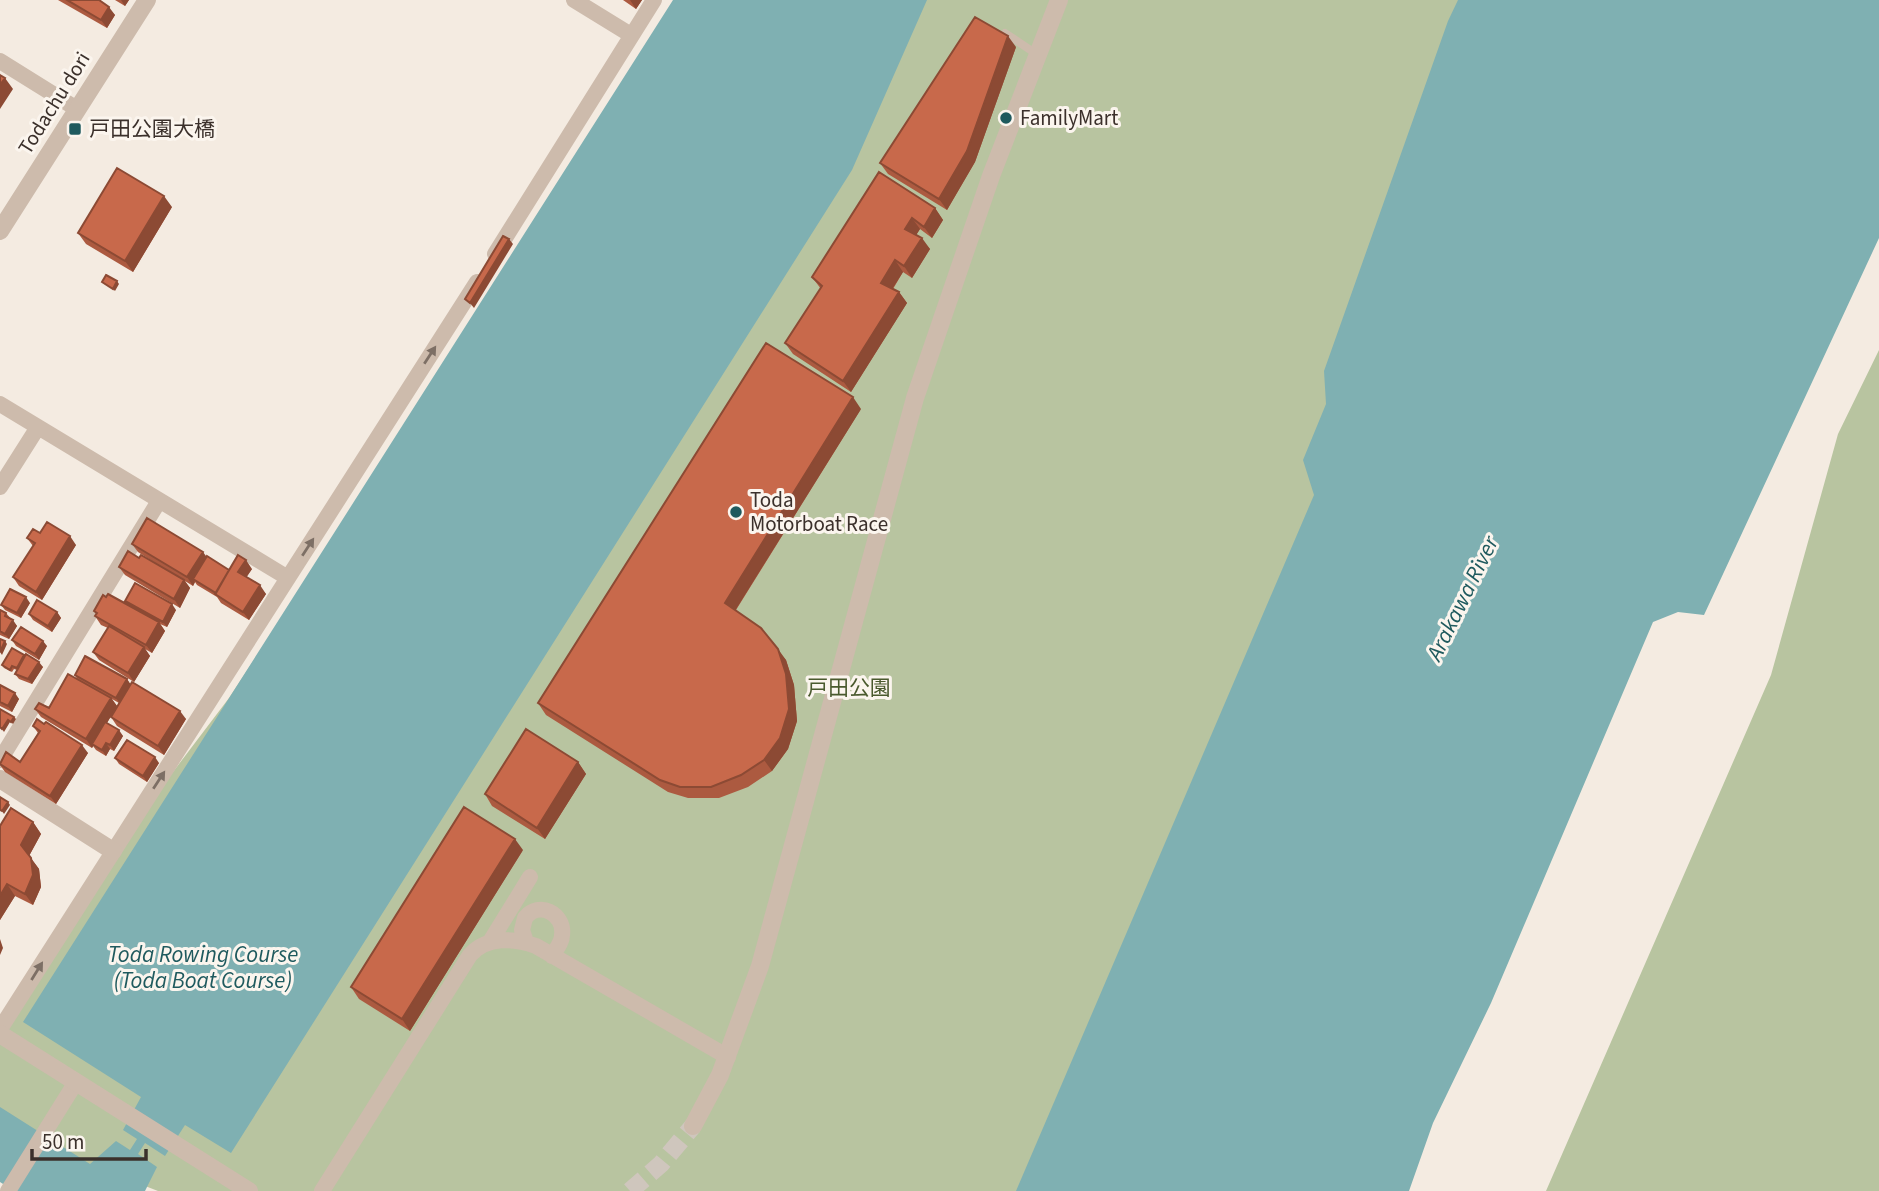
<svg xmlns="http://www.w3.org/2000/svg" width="1879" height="1191" font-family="'Source Sans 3','Noto Sans JP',sans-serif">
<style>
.green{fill:#b8c4a0}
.water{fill:#7fb0b2}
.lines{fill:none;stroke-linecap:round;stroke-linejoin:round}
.tertiary-tunnel{stroke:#cfc6bd;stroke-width:18;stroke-dasharray:18 9;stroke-linecap:butt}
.service{stroke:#cdbbac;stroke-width:8}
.minor{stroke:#cdbbac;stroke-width:16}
.tertiary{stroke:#cdbbac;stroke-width:18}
.wall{fill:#ac5a40}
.shaded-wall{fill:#8c4a34}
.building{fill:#c8694b;stroke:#8c4a34;stroke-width:2}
.oneway{fill:#7d6f65}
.poi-dot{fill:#1f5a5e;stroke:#fbf5ee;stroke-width:2.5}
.labels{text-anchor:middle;stroke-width:6;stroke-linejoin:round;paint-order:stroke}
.street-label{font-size:21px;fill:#3b302b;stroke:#fbf5ee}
.poi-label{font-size:21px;fill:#3b302b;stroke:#fbf5ee;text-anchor:start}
.park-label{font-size:21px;fill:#4a5a2e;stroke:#fbf5ee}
.water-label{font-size:23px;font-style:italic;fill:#1f5a5e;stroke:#fbf5ee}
</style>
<rect width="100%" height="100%" fill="#f4ebe1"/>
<path class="green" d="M687,0H1730L1168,1191H158L91,1165L0,1141V1029L113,851L229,698Z
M1879,350V1191H1546L1771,675L1838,434Z"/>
<path class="water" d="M673,0H927L852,170L231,1153L185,1125L165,1156L145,1143L138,1154L157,1167L145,1191H14L0,1182V1107L90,1164L116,1141L130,1150L137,1139L123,1130L141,1097L23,1022Z
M1458,0H1879V238L1704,615L1678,612L1653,622L1491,1003L1433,1123L1409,1191H1016L1314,495L1303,460L1326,404L1324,371L1448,21Z"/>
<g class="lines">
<path class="tertiary-tunnel" d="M630,1191L661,1164L693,1126"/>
<path class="service" d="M1005,33L1038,55"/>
<path class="minor" d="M574,0L631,35
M0,61L77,109
M495,254L654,0
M0,404L288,578
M0,487L38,427
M0,760L159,501
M490,942L530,877
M526,942L522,930L525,918C539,900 565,914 562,935C562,943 556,949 552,956
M0,1029L477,282
M8,1191L76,1082
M322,1191L470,955C487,936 514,938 536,946L728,1057"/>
<path class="tertiary" d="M0,231L147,0
M0,779L113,851
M0,1034L249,1191
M693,1126L720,1075L760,966L915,398L991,176L1059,0"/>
</g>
<path class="wall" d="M58,0H99L115,15L107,28Z
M115,0H129L125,6Z
M623,0H642L636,9Z
M1016,47L975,162L947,210L888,174L880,163Z
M879,172L935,208L943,220L932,238L920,229L916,235L930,249L912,278L903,272L893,289L899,292L907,303L851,392L793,354L785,343L821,289L812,277Z
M172,207L133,272L86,244L78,233Z
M861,409L736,610L786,660L794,685L797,721L788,749L772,771L748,787L719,798H688L668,792L546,715L538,703Z
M40,533L76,545L42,600L19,586L13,577L33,546L27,538Z
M132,544L206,557L229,570L252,569L246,577L266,594L249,620L221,603L217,597L197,585L195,582L193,586L185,581L190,588L180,608L125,575L119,567L166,570L138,552Z
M125,601L176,610L167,627L160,624L165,631L152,653L145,649L150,656L134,682L99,660L93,652L108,628L101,625L95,616L96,614L94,611L128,605Z
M30,603L21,618L5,610L1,605Z
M0,610L6,613L17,626L9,639L0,635Z
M57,612L61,618L52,632L33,620L29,614Z
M12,640L47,646L39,660L16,646Z
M24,655L43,667L32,684L19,679L15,674L17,670L14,669L12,672L4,668L2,665Z
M75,675L127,679L130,684L186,719L164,755L117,726L111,717L119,703L112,699L117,706L107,723L123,736L114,751L110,749L106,756L96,750L93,746L92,748L41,717L35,709L49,708L77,679Z
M0,685L19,699L12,712L0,706Z
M33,726L88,753L56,804L5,772L0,765L20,762L38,733Z
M115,758L159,763L147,782L119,764Z
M578,762L586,774L545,839L492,806L485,794Z
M33,822L41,834L29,856L39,869L41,887L33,905L15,896L0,920V826Z
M523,850L410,1031L359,999L351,987Z"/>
<path class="shaded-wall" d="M121,0H129L125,6Z
M630,0H642L636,9Z
M109,7L115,15L107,28L101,20Z
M1008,36L1016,47L975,162L947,210L939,199Z
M5,78L13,89L0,109V85Z
M164,196L172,207L133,272L125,261Z
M935,208L943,220L932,238L924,227Z
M912,218L920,229L913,240L905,229Z
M922,238L930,249L912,278L904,266Z
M509,239L513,244L474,308L470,303Z
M895,260L903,272L889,294L881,283Z
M117,281L119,284L115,291L113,289Z
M899,292L907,303L851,392L843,381Z
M853,397L861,409L733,614L725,603Z
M70,536L76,545L42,600L36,592Z
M203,552L209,560L193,579L195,582L193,586L187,577Z
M246,560L252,569L244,581L238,572Z
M184,580L190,588L180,608L174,599Z
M260,585L266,594L249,620L243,612Z
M26,597L30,603L21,618L17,613Z
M172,604L176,610L167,627L163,622Z
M57,612L61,618L52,632L48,626Z
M13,620L17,626L9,639L5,634Z
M159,622L165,631L152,653L146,645Z
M5,641L7,644L2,655L0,652Z
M43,641L47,646L39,660L35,654Z
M144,647L150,656L134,682L128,673Z
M778,649L786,660L794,685L797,721L788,749L772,771L764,760Z
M39,662L43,667L32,684L28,679Z
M127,679L131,685L120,704L116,698Z
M15,693L19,699L12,712L8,706Z
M111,698L117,706L92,748L86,739Z
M180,711L186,719L164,755L158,746Z
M14,717L16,719L13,724L11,722Z
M8,720L10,722L4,732L2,729Z
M119,730L123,736L114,751L110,745Z
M106,743L110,749L106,756L102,750Z
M82,745L88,753L56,804L50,796Z
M155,757L159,763L147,782L143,776Z
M578,762L586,774L545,839L537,828Z
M8,802L10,805L4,814L2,811Z
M33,822L41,834L29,856L21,845Z
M515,839L523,850L410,1031L402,1019Z
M31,858L39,869L41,887L33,905L25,894Z
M7,884L15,896L0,920V896Z
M0,939L3,948L0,955Z"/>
<path class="building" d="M67,0H99L109,7L101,20Z
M975,17L1008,36L967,151L939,199L880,163Z
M0,75L5,78L0,85Z
M117,168L164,196L125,261L78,233Z
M879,172L935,208L924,227L912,218L905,229L922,238L904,266L895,260L881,283L899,292L843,381L785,343L822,286L812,277Z
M503,236L509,239L470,303L465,299Z
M106,275L117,281L113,289L102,282Z
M766,343L853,397L725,603L761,628L778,649L786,674L789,709L780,738L764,760L741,775L711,787H680L660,780L538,703Z
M147,518L203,552L187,577L132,544Z
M47,522L70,536L36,592L13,577L35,543L27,538L33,529L40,533Z
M128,551L139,558L141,555L184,580L174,599L119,567Z
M238,555L246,560L238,572L260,585L243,612L215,594Z
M207,556L229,570L216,593L193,579Z
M135,583L172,604L163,622L125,601Z
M10,589L26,597L17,613L1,605Z
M108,594L159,622L146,645L95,616L97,613L94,611L103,595L106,597Z
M37,600L57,612L48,626L29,614Z
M0,610L6,613L5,616L13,620L5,634L0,631Z
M109,626L144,647L128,673L93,652Z
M21,627L43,641L35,654L12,640Z
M0,639L5,641L0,652Z
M12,648L24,655L17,668L12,666L10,670L2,665Z
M26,654L39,662L28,679L15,674Z
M85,656L127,679L116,698L75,675Z
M68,674L111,698L86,739L35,709L39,703L49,708Z
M132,682L180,711L158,746L111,717Z
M0,685L15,693L8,706L0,702Z
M0,709L14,717L11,722L8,720L2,729L0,727Z
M37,719L44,724L46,722L82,745L50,796L0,764L6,752L20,762L40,731L33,726Z
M105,722L119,730L110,745L106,743L102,750L92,744Z
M526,729L578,762L537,828L485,794Z
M127,740L155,757L143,776L115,758Z
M0,797L8,802L2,811L0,810Z
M464,807L515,839L402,1019L351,987Z
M11,808L33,822L21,845L31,858L33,875L25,894L7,884L0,896V826Z"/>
<defs><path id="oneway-solid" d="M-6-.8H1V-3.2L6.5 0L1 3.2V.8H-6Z" transform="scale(1.75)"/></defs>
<g class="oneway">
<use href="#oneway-solid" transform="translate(430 355) rotate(-57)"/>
<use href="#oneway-solid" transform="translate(308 547) rotate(-57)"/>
<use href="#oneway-solid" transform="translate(159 780) rotate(-57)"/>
<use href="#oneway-solid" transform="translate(37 971) rotate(-58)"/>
</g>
<g class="poi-dot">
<circle cx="1006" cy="118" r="7"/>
<rect x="68" y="122" width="14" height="14" rx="3.5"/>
<circle cx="736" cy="512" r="7"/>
</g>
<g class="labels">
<g class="street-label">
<text transform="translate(54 103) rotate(-58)" y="7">Todachu dori</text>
</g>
<g class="poi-label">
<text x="1020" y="125">FamilyMart</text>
<text x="89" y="136">戸田公園大橋</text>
<text x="750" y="507">Toda<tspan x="750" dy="24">Motorboat Race</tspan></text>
</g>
<g class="park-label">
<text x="849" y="695">戸田公園</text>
</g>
<g class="water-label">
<text transform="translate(1462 598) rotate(-64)" y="8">Arakawa River</text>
<text x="203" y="962">Toda Rowing Course<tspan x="203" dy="26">(Toda Boat Course)</tspan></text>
</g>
</g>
<path d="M32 1149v10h114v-10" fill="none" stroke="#3b302b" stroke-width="3.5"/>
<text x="42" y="1149" font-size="21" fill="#3b302b" stroke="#fbf5ee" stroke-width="5" paint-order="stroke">50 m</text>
</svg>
